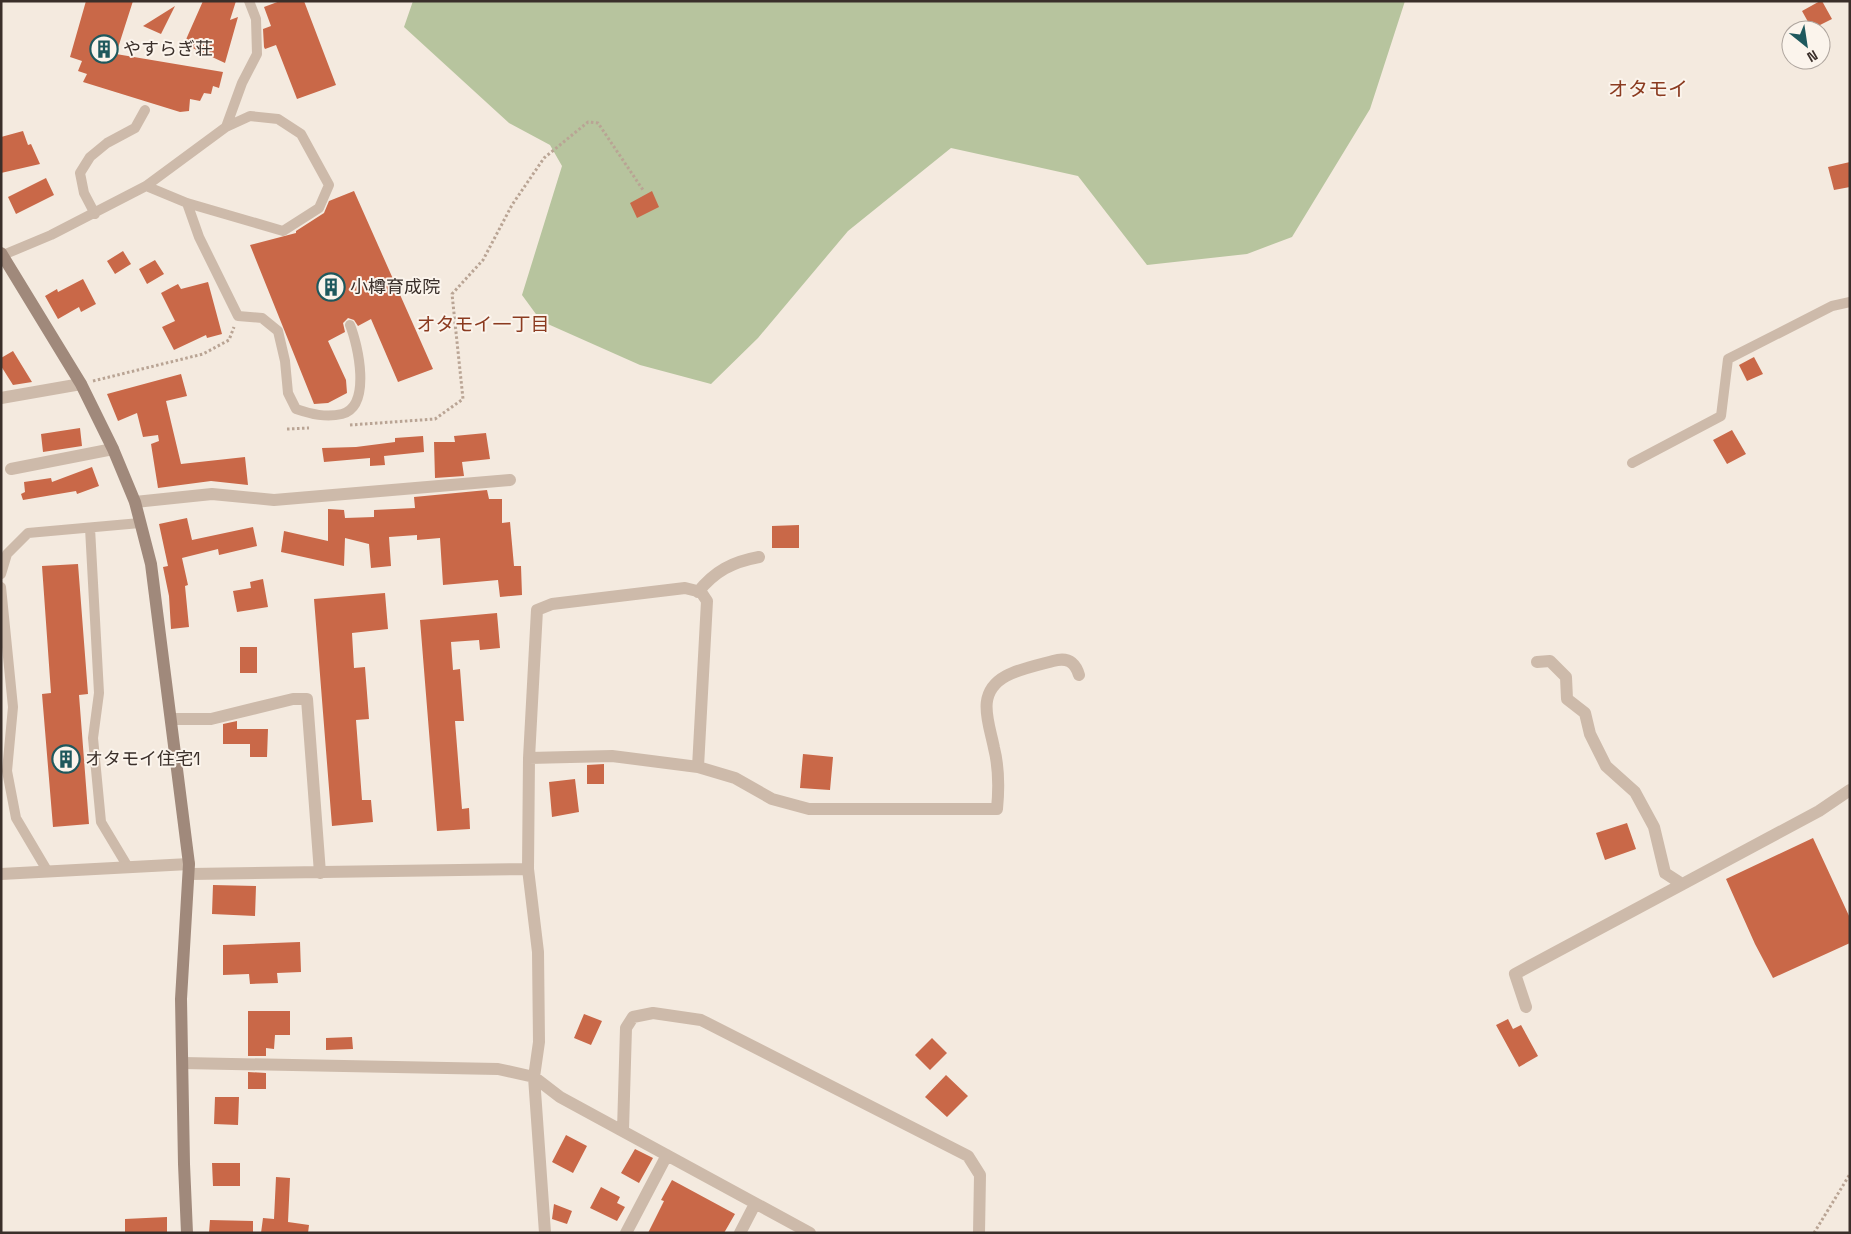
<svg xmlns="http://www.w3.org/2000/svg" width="1851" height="1234" font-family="'Space Grotesk','Noto Sans JP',sans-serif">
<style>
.green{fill:#b7c49e}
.building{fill:#c96848}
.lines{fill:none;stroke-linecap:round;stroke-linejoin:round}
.path{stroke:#b9a494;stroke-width:3;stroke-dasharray:2.5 2.5;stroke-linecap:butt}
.lane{stroke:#cdbaaa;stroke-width:10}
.street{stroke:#cdbaaa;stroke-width:12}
.secondary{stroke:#a0897b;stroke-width:12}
.labels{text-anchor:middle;stroke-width:4;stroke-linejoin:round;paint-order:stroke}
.poi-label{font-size:18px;fill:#3a2f2a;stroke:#fbf4ec;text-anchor:start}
.neighbourhood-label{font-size:19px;fill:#8b3b20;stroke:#fbf4ec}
.quarter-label{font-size:20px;fill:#8b3b20;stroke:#fbf4ec}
</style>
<rect width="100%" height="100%" fill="#f4eadf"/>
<path class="green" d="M413,1H1405L1370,109L1292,237L1247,254L1147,265L1078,176L951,148L848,231L758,338L711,384L640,365L541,321L522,295L562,166L550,145L509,123L404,27Z"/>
<path class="building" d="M86,1H133L116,54L223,72L219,88L213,86L211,94L204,93L200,101L190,99L189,111L180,112L83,82L87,74L78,71L82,61L70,57Z
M203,1H236L230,20L238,17L225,63L184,44Z
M280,1H304L336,85L297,99L276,45L265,49L264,47L263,29L271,26L264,7Z
M1820,1H1822L1832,19L1812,29L1802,11Z
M175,6L161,34L143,26Z
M23,131L28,145L31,144L40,164L1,173V137Z
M1850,162V187L1834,190L1828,167Z
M46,178L54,195L16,214L8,197Z
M354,191L433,369L398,382L371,319L358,326L354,320L348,318L343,323L345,332L328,341L346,380L347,393L328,403L314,404L250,245L296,233V231L324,213L329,201Z
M652,191L659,207L637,218L630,203Z
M123,251L131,264L115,274L107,261Z
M155,260L164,274L147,284L139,269Z
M83,279L96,304L81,312L79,307L58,319L45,296L57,289L58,292Z
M208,282L222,334L207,338L206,335L174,350L162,327L175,321L161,293L178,284L181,289Z
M13,351L32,382L13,385L1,366V358Z
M1754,357L1763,374L1747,381L1739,365Z
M181,374L187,396L166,401L181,464L245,457L248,485L211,481L158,488L151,444L159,441L158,435L143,437L137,413L118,421L107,394Z
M80,428L82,446L43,452L41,434Z
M1732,430L1746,454L1727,464L1713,440Z
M486,433L490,459L462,462L464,476L435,478L434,442H455L454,436Z
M423,436L424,452L384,456L385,465L370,466V458L324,462L322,448L356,447L395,442V438Z
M92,467L99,486L77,494L76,491L23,500L21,494L25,492L24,482L51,478L52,482Z
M487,490L489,499H502V523L510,522L514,566H521L522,595L500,597L498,580L443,585L440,538L417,540V535L389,537L391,566L371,568L369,544L345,538L344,566L281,552L284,531L328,541V509L344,510L345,518L374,517V510L415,508L414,497Z
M187,518L192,540L253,527L257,546L219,555L218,549L182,558L188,585L185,586L189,627L171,629L169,596L163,567L168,566L159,524Z
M799,525V548H772V526Z
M78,564L88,694L79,695L89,824L53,827L42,694L51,693L42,566Z
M263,579L268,607L237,612L233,591L251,588L250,582Z
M385,593L388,629L352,633L354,668L365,667L369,719L356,720L362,800H371L373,822L332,826L314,599Z
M497,613L500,648L480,650L479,640L451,642L453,670L460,669L464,721H455L462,809L469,808L470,829L437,831L420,620Z
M240,647H257V673H240Z
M237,721V729H268L267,757H250V744H223V724Z
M803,754L833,757L830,790L800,788Z
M604,764V784H587V765Z
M575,779L579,812L552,817L549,782Z
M1627,823L1636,849L1605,860L1596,833Z
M1813,838L1850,918V943L1773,978L1755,944L1726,879Z
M213,885L256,886L255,916L212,914Z
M300,942L301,972L277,973L278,983L250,984L249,974L223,975V945Z
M248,1011H290V1035H275L274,1049L266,1048V1056H248Z
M584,1014L602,1021L591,1045L574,1038Z
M1508,1019L1513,1029L1521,1025L1538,1056L1519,1067L1496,1025Z
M352,1037L353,1049L326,1050V1038Z
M932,1038L947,1053L930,1070L915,1055Z
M248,1072L266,1073V1089H248Z
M946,1075L968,1096L947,1117L925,1097Z
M215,1097H239L238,1125L214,1124Z
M566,1135L587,1146L573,1173L552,1162Z
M635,1149L653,1158L639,1183L621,1173Z
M212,1163H240V1186H213Z
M276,1177L290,1178L288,1222L309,1225L308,1233H261L263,1218L274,1219Z
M672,1180L735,1214L724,1233H648L664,1201L661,1200Z
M601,1187L620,1197L617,1203L625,1207L617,1221L590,1208Z
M554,1204L572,1211L567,1224L552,1219Z
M167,1217V1233H125V1219Z
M210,1220L253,1221V1233H209Z"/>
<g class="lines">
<path class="path" d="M93,381L203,354L229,340L234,327
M350,425L435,419L463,399L452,294L483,260L512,205L544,158L588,122L598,123L643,190
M287,429L309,428
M1814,1233L1850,1174"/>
<path class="lane" d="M226,127L242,83L257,54L256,19L249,1
M187,203L199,237L238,316L262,318L278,331L285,361L288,393L296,409C311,414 326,418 342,414C372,406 358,345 350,325
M95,214L84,193L80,173L90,157L107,143L135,128L145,110
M3,255L51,235L146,186L226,127L250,116L278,119L301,134L329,185L319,208L283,231L187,203L146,186
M1632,463L1721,416L1728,359L1832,306L1850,302
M90,528L99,693L93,738L101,822L128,867
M1,574L7,554L28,533L140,523
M1,587L13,707L7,771L16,818L48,872"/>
<path class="street" d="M1,398L81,384
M11,469L113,449
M135,502L212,494L274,500L510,480
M698,592C715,571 732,562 759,557
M1537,662L1550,661L1566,677L1567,699L1585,713L1590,734L1606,766L1635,792L1654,827L1665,873L1682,884
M171,719H211L293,699H307L320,873
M529,758L612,756L698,767L735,778L772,799L809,809H997C999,789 999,768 994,748C989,722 975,693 1006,676C1019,669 1038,665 1053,661C1067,657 1075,662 1079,675
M1,874L189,864
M190,874L528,869
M1526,1007L1515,974L1819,811L1850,790
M183,1063L498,1069L534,1077L560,1097L810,1233
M623,1130L626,1028L633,1017L653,1013L701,1020L968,1156L980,1175L979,1233
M545,1233L534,1077L539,1042L538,952L528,869L529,758L537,610L552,604L685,588L701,592L707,601L698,767
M626,1233L667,1155
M740,1233L755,1204"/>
<path class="secondary" d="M1,253L81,384L113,449L135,502L151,564L189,864L181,999L184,1164L187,1233"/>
</g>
<defs>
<g id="building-ring" transform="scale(1.4375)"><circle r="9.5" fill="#fbf4ec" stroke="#1e585d" stroke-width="1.5"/><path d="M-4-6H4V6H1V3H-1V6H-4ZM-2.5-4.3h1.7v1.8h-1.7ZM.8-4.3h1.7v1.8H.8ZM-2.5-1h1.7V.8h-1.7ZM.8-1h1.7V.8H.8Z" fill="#1e585d"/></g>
</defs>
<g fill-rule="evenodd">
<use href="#building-ring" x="104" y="49"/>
<use href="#building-ring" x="331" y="287"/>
<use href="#building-ring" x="66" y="759"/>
</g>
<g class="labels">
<g class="poi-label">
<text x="123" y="55">やすらぎ荘</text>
<text x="350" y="293">小樽育成院</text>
<text x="85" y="765">オタモイ住宅1</text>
</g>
<g class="neighbourhood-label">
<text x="483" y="331">オタモイ一丁目</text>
</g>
<g class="quarter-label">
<text x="1648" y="96">オタモイ</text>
</g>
</g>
<rect width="1851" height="1234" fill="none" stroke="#3a2f2a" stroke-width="5"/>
<g transform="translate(1806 45) rotate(150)"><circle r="24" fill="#fbf4ec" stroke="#aea59e"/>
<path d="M0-4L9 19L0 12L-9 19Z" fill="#1e585d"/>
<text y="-8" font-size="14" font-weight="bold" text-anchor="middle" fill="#3a2f2a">N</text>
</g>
</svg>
